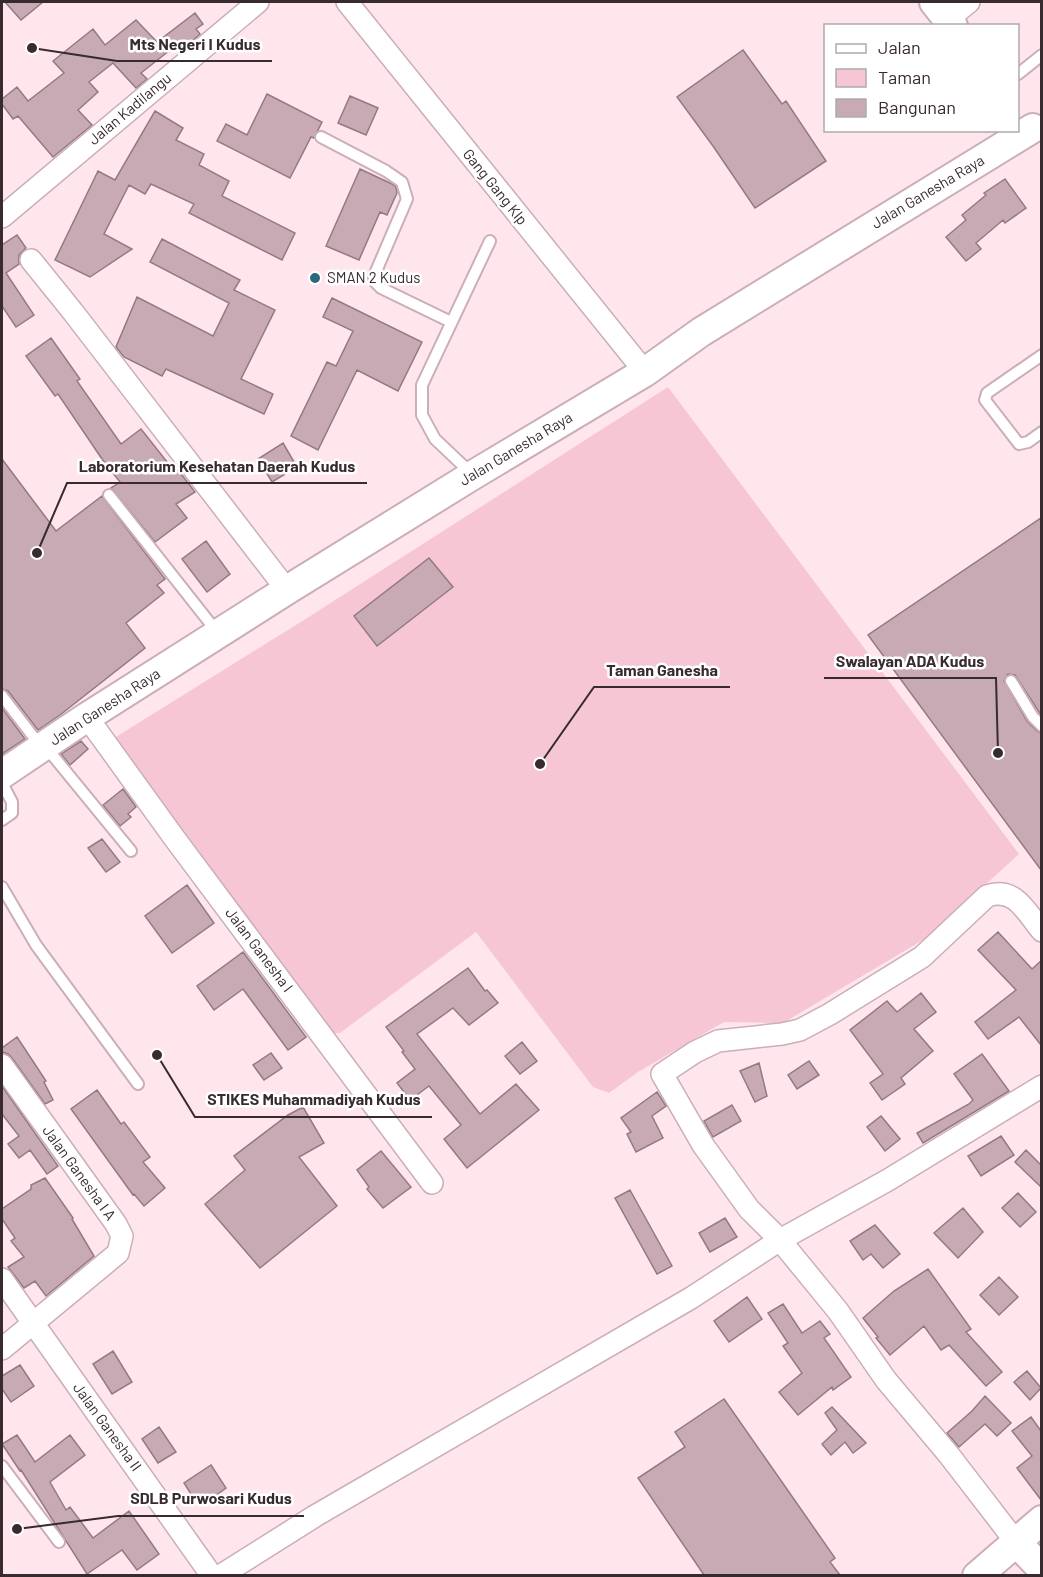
<svg xmlns="http://www.w3.org/2000/svg" width="1043" height="1577" font-family="Barlow,sans-serif">
<style>
.green{fill:#f6c6d5}
.building{fill:#c7aab3;stroke:#957982;stroke-width:1.5}
.lines{fill:none;stroke-linecap:round;stroke-linejoin:round}
.lane-casing{stroke:#cbaeb7;stroke-width:14}
.street-casing{stroke:#cbaeb7;stroke-width:24}
.secondary-casing{stroke:#cbaeb7;stroke-width:32}
.lane{stroke:#fff;stroke-width:10}
.street{stroke:#fff;stroke-width:21}
.secondary{stroke:#fff;stroke-width:28}
.poi-dot{fill:#2a687e;stroke:#fff;stroke-width:2}
.labels{text-anchor:middle;stroke-width:5;stroke-linejoin:round;paint-order:stroke}
.street-label{font-size:15px;fill:#372b2f;stroke:#fff}
.poi-label{font-size:15px;fill:#372b2f;stroke:#fff;text-anchor:start}
.leader{fill:none;stroke:#372b2f;stroke-width:2}
.callout-dot{fill:#372b2f;stroke:#fff;stroke-width:2}
.callout-label{font-size:16px;text-anchor:middle;font-weight:bold;fill:#372b2f;stroke:#fff;stroke-width:5;stroke-linejoin:round;paint-order:stroke}
</style>
<rect width="100%" height="100%" fill="#ffe6ed"/>
<path class="green" d="M668,387L1019,854L928,937L783,1023L724,1022L638,1072L609,1093L593,1087L476,932L340,1033H331L111,740L304,620Z"/>
<path class="building" d="M5,2H43L21,20Z
M195,13L203,24L196,29L200,34L183,49L179,43L141,73L147,79L136,88L113,63L89,82L98,92L78,110L92,125L53,157L18,116L13,119L2,104V99L17,87L28,101L64,73L53,61L93,29L105,45L136,20L157,42Z
M743,50L782,104L786,101L826,161L755,208L713,146L677,97Z
M267,94L322,122L314,138L311,137L290,178L217,141L226,124L247,135Z
M350,96L378,108L366,135L338,123Z
M155,111L183,128L176,140L204,154L199,165L229,181L222,196L295,233L282,260L189,213L194,204L151,184L145,194L129,185L104,234L132,249L90,277L55,260L98,171L115,180Z
M360,169L392,184L396,187L397,193L387,215L380,212L359,260L326,246Z
M1005,179L1026,208L1005,223L1003,220L976,243L981,249L966,261L946,237L966,220L962,215L986,195L984,193Z
M17,235L26,248L19,255V264L6,273L34,315L16,327L2,306V245Z
M162,239L240,280L234,290L275,310L241,379L273,394L264,414L166,369L162,376L124,357L116,347L137,297L213,336L229,303L150,262Z
M332,298L422,342L398,391L357,370L318,450L291,436L327,362L336,366L353,331L323,317Z
M51,338L80,379L77,381L121,444L141,429L175,472L178,470L195,492L176,504L187,518L155,542L111,488L120,482L102,459L58,394L55,396L26,356Z
M283,443L297,467L272,482L258,459Z
M2,459L56,531L102,496L165,579L157,585L164,593L126,623L145,648L60,715L38,730L8,691L2,689Z
M1041,518V715L1015,675L1008,674L1004,681L1027,721L1037,731L1041,733V870L868,635Z
M206,541L230,574L207,592L182,559Z
M429,558L453,587L377,646L354,616Z
M2,708L25,739L2,754Z
M81,741L88,749L70,765L61,754Z
M123,789L136,807L128,814L131,817L120,826L103,805Z
M102,839L120,862L106,872L88,848Z
M187,885L214,923L172,953L145,916Z
M998,932L1032,969L1041,961V1045L1019,1017L988,1039L975,1022L1016,990L978,950Z
M243,952L306,1037L288,1050L243,989L214,1010L197,986Z
M468,968L485,991L487,990L498,1003L469,1025L453,1008L417,1034L480,1114L516,1084L539,1110L467,1168L444,1139L461,1125L429,1086L410,1100L397,1083L415,1069L402,1052L404,1051L386,1027Z
M921,993L936,1012L914,1029L933,1051L901,1078L905,1084L882,1100L870,1083L883,1074L850,1030L887,1001L897,1012Z
M17,1037L46,1081L44,1082L53,1100L45,1104L12,1058L8,1054L2,1052V1048Z
M522,1042L537,1061L520,1074L505,1056Z
M271,1053L282,1068L264,1080L253,1065Z
M982,1054L1009,1091L923,1143L917,1133L969,1104L973,1100L954,1074Z
M809,1061L819,1075L797,1089L788,1075Z
M759,1063L767,1096L755,1102L740,1071Z
M2,1086L58,1166L47,1174L30,1150L19,1158L8,1144L19,1136L2,1114Z
M97,1090L121,1124L124,1122L150,1157L143,1162L165,1188L144,1206L134,1194L133,1195L71,1109Z
M657,1092L666,1106L652,1116L663,1138L636,1152L627,1134L631,1132L621,1118Z
M732,1105L741,1121L713,1137L704,1121Z
M303,1107L324,1143L299,1157L337,1206L260,1268L205,1204L245,1170L234,1156L288,1115Z
M881,1116L900,1139L885,1151L867,1127Z
M1001,1136L1014,1155L981,1176L968,1156Z
M1026,1150L1041,1165V1187L1015,1162Z
M381,1151L411,1187L383,1208L367,1189L369,1187L357,1170Z
M45,1178L73,1218L72,1219L94,1256L46,1296L35,1281L24,1288L8,1267L24,1257L11,1241L15,1238L2,1219V1209L31,1189V1185Z
M630,1190L672,1266L657,1274L615,1198Z
M1018,1193L1036,1212L1020,1227L1002,1208Z
M963,1208L983,1232L958,1258L934,1233Z
M725,1218L737,1237L710,1252L699,1233Z
M875,1225L900,1254L883,1268L871,1254L863,1260L850,1241Z
M928,1269L971,1329L966,1332L1002,1372L986,1386L949,1345L941,1350L924,1326L890,1355L876,1338L878,1337L863,1318L894,1291Z
M999,1277L1018,1297L999,1315L980,1295Z
M747,1297L762,1319L729,1342L714,1321Z
M783,1304L802,1333L820,1321L830,1334L824,1338L851,1377L833,1390L832,1387L798,1415L779,1392L802,1373L783,1346L788,1343L768,1313Z
M113,1351L132,1382L112,1394L93,1364Z
M20,1365L34,1386L11,1402L2,1389V1376Z
M1027,1371L1041,1388L1030,1400L1014,1382Z
M985,1396L1011,1423L997,1436L985,1424L959,1447L947,1433L972,1411Z
M724,1399L835,1558L830,1562L840,1575H704L638,1478L685,1447L675,1432Z
M832,1407L866,1443L853,1453L845,1442L831,1455L822,1444L837,1430L825,1413Z
M1031,1417L1041,1431V1500L1017,1468L1032,1456L1012,1431Z
M159,1427L176,1452L158,1463L142,1439Z
M17,1435L35,1462L70,1435L85,1455L50,1482L66,1510L70,1507L93,1538L129,1511L159,1554L137,1570L122,1550L87,1574L21,1470L20,1471L2,1444Z
M211,1465L226,1488L211,1499L208,1494L196,1502L184,1483Z"/>
<g class="lines">
<g class="lane-casing">
<path id="lane" d="M1018,74L1042,55
M321,137L386,171L402,182L407,199L374,276L375,282L381,288L451,322
M1042,355L987,393L985,400L1019,444L1028,442L1042,432
M473,475L435,439L422,415V385L490,241
M109,495L217,632
M1011,681L1033,717L1042,726
M2,696L42,748
M45,746L131,851
M2,783L12,802V813L2,820
M2,887L36,945L138,1084
M2,1466L59,1542"/>
</g>
<g class="street-casing">
<path id="street" d="M347,2L645,372
M948,19L969,2
M2,217L258,2
M31,260L73,312L287,590
M87,717L175,839L432,1183
M2,1065L116,1224L122,1236L118,1253L2,1349
M2,1279L212,1576
M1016,1542L949,1455L886,1380L838,1311L780,1240L749,1209L703,1145L662,1074L695,1052L718,1041L782,1034L800,1030L830,1014L922,957L987,896C1015,886 1026,912 1042,931
M220,1576L315,1516L691,1298L780,1240L888,1180L1042,1086"/>
</g>
<g class="secondary-casing">
<path id="secondary" d="M934,2L953,26
M2,774L87,717L287,590L473,475L645,372L701,332L1033,128
M1016,1542L1042,1569
M977,1576L1042,1520"/>
</g>
<use href="#lane" class="lane"/>
<use href="#street" class="street"/>
<use href="#secondary" class="secondary"/>
</g>
<circle class="poi-dot" cx="315" cy="278" r="6"/>
<g class="labels">
<g class="street-label">
<text transform="translate(130 109) rotate(-40)" y="5">Jalan Kadilangu</text>
<text transform="translate(495 187) rotate(51)" y="5">Gang Gang Klp</text>
<text transform="translate(928 192) rotate(-31)" y="5">Jalan Ganesha Raya</text>
<text transform="translate(516 449) rotate(-31)" y="5">Jalan Ganesha Raya</text>
<text transform="translate(105 707) rotate(-33)" y="5">Jalan Ganesha Raya</text>
<text transform="translate(259 950) rotate(53)" y="5">Jalan Ganesha I</text>
<text transform="translate(79 1173) rotate(54)" y="5">Jalan Ganesha I A</text>
<text transform="translate(107 1427) rotate(54)" y="5">Jalan Ganesha II</text>
</g>
<g class="poi-label">
<text x="327" y="283">SMAN 2 Kudus</text>
</g>
</g>
<path class="leader" d="M32 48L117 61H272M37 553L67 483H367M998 753L996 678H824M540 764L594 687H730M157 1055L195 1117H432M17 1529L118 1516H304"/>
<g class="callout-dot">
<circle cx="32" cy="48" r="6"/>
<circle cx="37" cy="553" r="6"/>
<circle cx="998" cy="753" r="6"/>
<circle cx="540" cy="764" r="6"/>
<circle cx="157" cy="1055" r="6"/>
<circle cx="17" cy="1529" r="6"/>
</g>
<g class="callout-label">
<text x="195" y="50">Mts Negeri I Kudus</text>
<text x="217" y="472">Laboratorium Kesehatan Daerah Kudus</text>
<text x="910" y="667">Swalayan ADA Kudus</text>
<text x="662" y="676">Taman Ganesha</text>
<text x="314" y="1105">STIKES Muhammadiyah Kudus</text>
<text x="211" y="1504">SDLB Purwosari Kudus</text>
</g>
<rect width="1043" height="1577" fill="none" stroke="#372b2f" stroke-width="6"/>
<rect x="824" y="24" width="195" height="108" fill="#ffffff" stroke="#afaaac" stroke-width="1.5"/>
<rect x="836" y="44" width="30" height="9" fill="#ffffff" stroke="#afaaac" stroke-width="1.5"/>
<text x="878" y="54" font-size="18" fill="#372b2f">Jalan</text>
<rect x="836" y="69" width="30" height="18" fill="#f6c6d5" stroke="#afaaac" stroke-width="1.5"/>
<text x="878" y="84" font-size="18" fill="#372b2f">Taman</text>
<rect x="836" y="99" width="30" height="18" fill="#c7aab3" stroke="#afaaac" stroke-width="1.5"/>
<text x="878" y="114" font-size="18" fill="#372b2f">Bangunan</text>
</svg>
